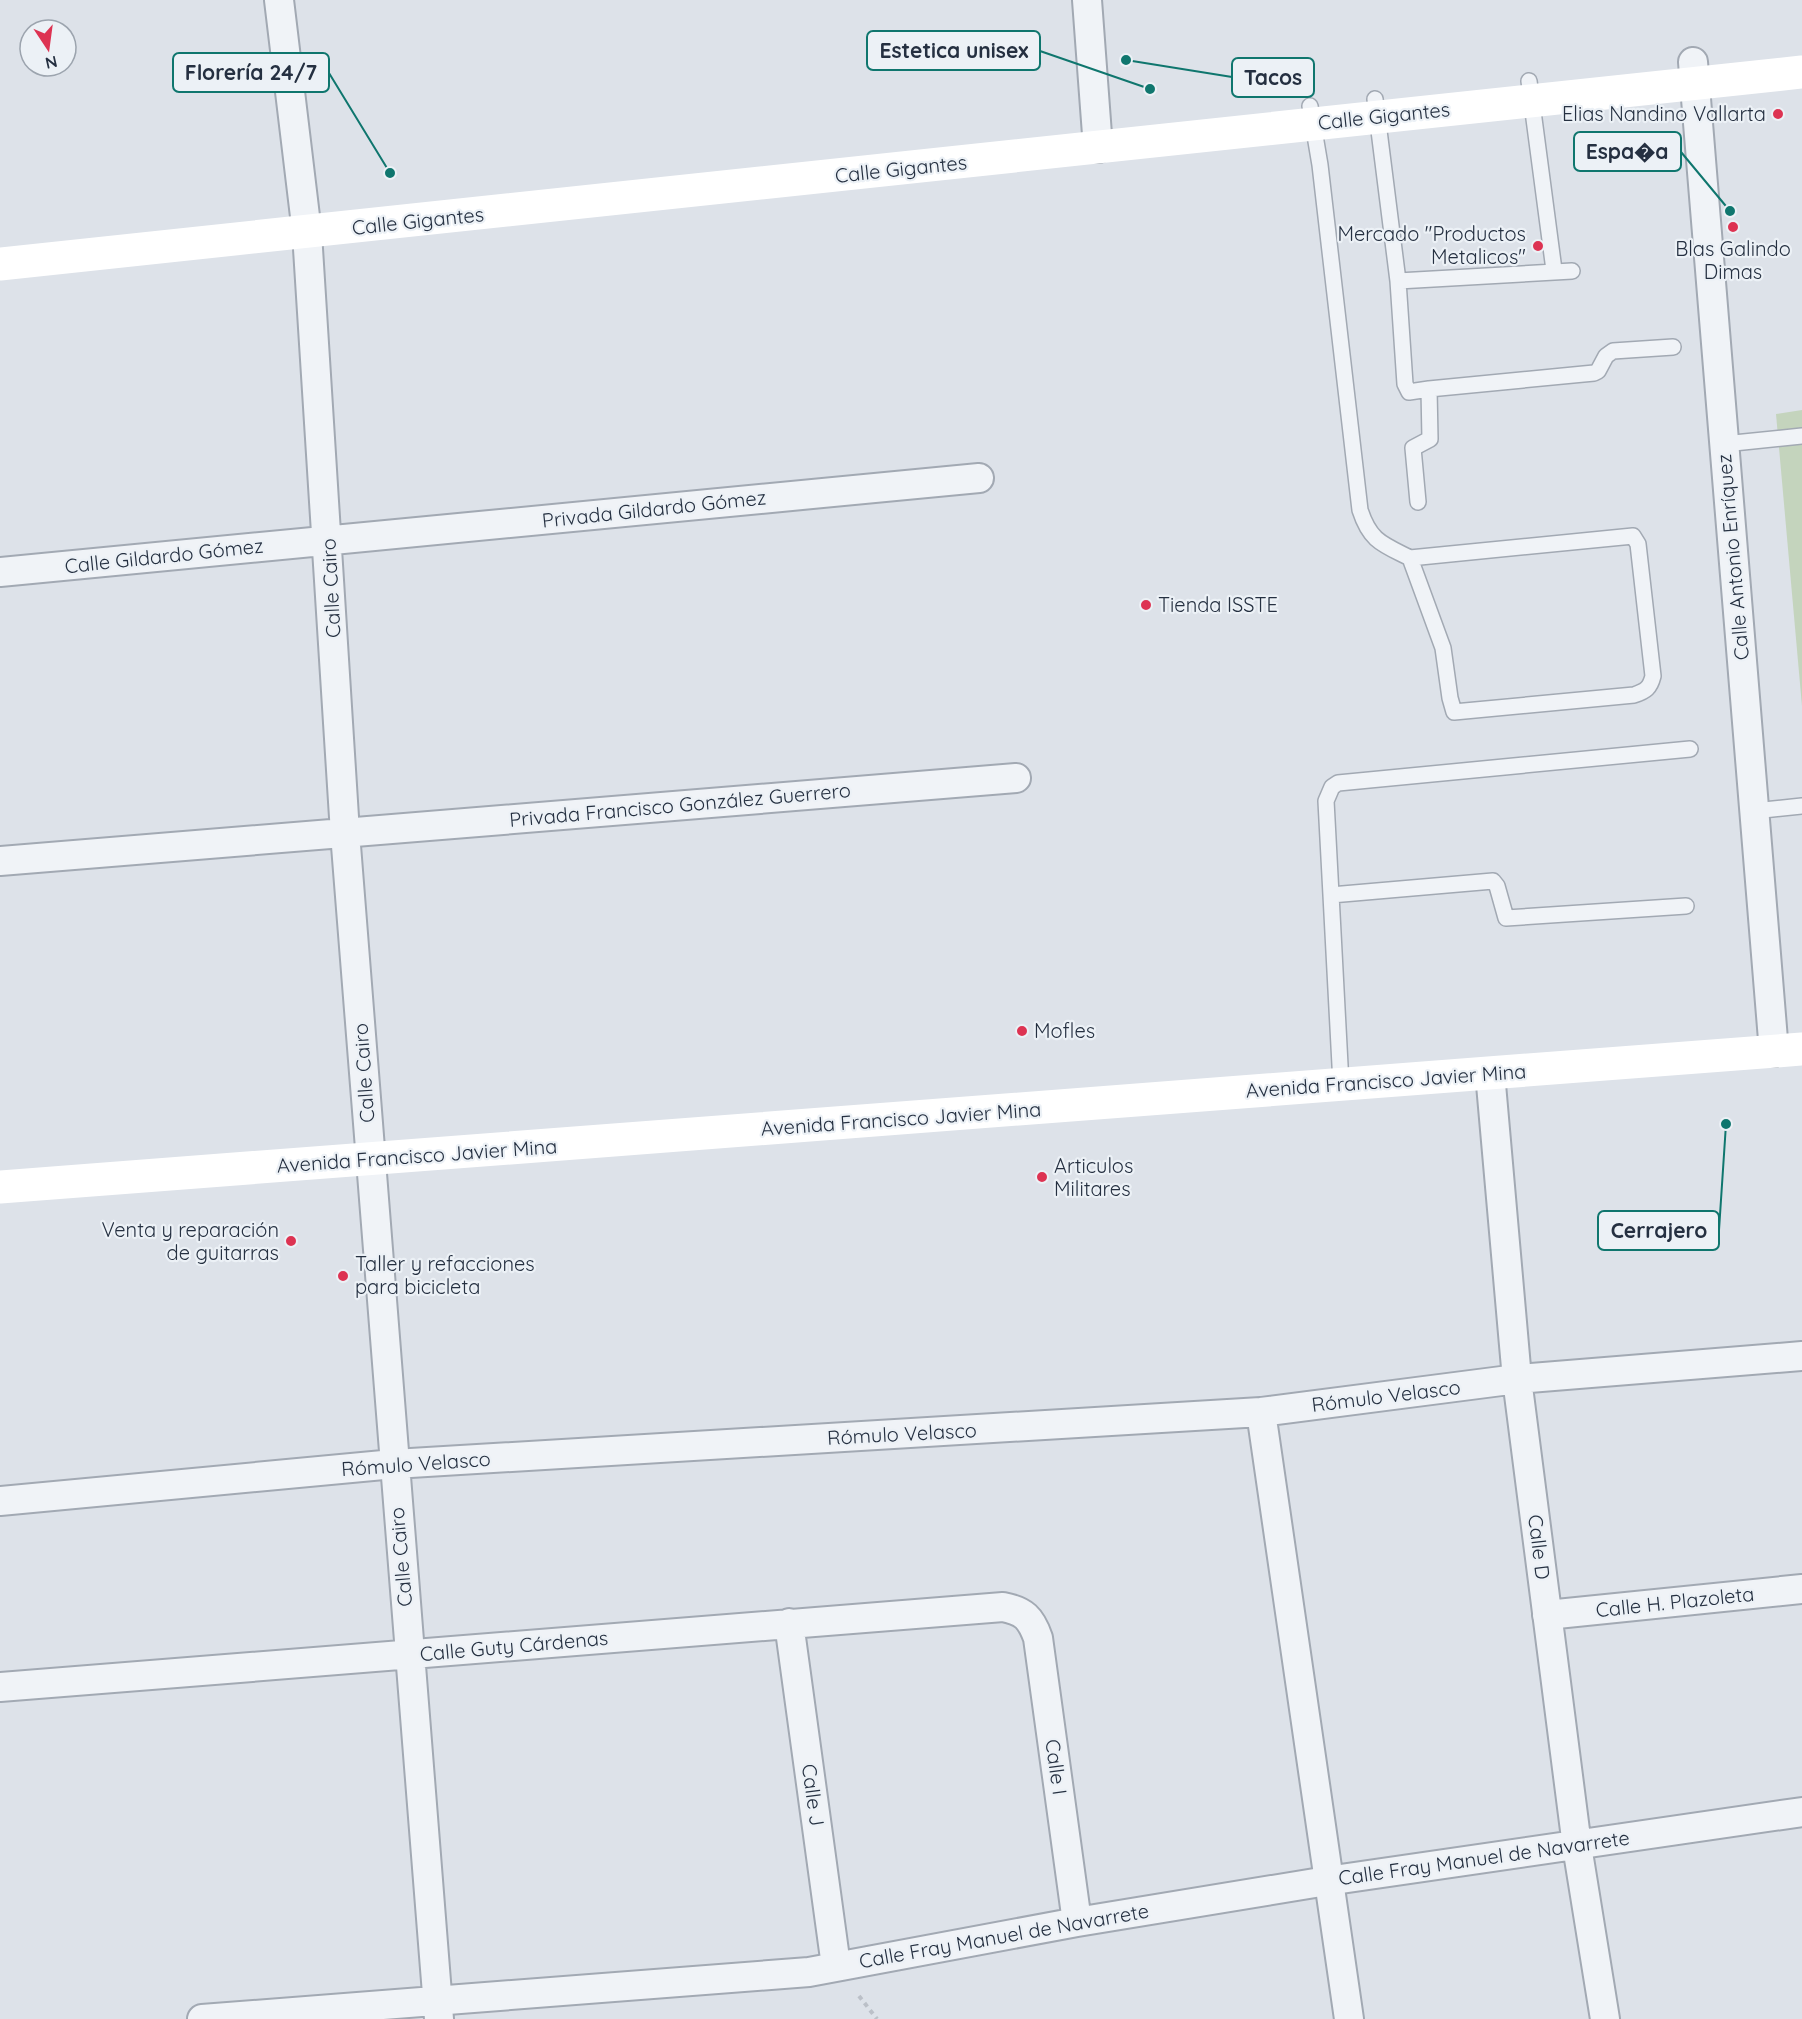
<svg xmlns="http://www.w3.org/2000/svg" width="1802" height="2019" font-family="Quicksand,sans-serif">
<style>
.green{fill:#c4d4bd}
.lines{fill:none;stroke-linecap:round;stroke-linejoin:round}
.lane-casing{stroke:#a2a9b3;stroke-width:18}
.street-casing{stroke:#a2a9b3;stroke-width:32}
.path{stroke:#bbc0c8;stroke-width:4;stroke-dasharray:4.5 4.5;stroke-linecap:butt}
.lane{stroke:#f0f3f7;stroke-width:15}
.street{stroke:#f0f3f7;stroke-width:28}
.secondary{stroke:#fff;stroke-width:33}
.poi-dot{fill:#dd3352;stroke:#ecf1f6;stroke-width:2}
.labels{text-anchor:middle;stroke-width:4.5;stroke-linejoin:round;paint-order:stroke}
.poi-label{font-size:20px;fill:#253041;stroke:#ecf1f6;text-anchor:start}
.street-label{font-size:20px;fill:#253041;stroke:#ecf1f6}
.leader{fill:none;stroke:#0f766e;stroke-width:2}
.callout-dot{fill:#0f766e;stroke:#ecf1f6;stroke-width:2}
.callout{fill:#ecf1f6;stroke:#0f766e;stroke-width:2}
.callout-label{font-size:21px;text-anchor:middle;font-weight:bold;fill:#253041}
</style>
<rect width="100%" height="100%" fill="#dde2e9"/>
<path class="green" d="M1802,410V706L1776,414Z"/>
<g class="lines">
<g class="lane-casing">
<path id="lane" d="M1529,81L1554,270
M1375,99L1398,281L1405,384L1409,392L1429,389
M1310,106L1320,165L1360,510C1370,541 1382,544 1410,558L1443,648L1450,698L1454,712L1634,695C1646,691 1650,688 1653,676L1638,544L1633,536L1410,558
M1398,281L1572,271
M1724,444L1802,436
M1418,502L1413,448L1430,439L1429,389L1594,373L1598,371L1606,356L1613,351L1673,347
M1754,811L1802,806
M1331,895L1326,801L1332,787L1338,783L1690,749
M1341,1084L1331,895L1493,881L1497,886L1506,918L1686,906"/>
</g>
<g class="street-casing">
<path id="street" d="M279,0L307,233L345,833L439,2019
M1087,0L1098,148
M1693,62L1774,1052
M0,572L979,478
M0,861L1016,778
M1490,1073L1517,1379L1577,1846L1605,2019
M1261,1412L1349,2019
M0,1501L394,1464L1261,1412L1517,1379L1802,1356
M1547,1615L1802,1589
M789,1623L836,1966
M0,1687L1003,1607C1024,1611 1031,1618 1038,1638L1077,1922
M202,2019L809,1972L1077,1922L1327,1881L1802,1812"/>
</g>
<path class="path" d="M859,1996L877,2019"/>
<use href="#lane" class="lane"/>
<use href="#street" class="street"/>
<path class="secondary" d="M0,264L1802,72
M0,1187L1802,1049"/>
</g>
<g class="poi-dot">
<circle cx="1778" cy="114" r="6"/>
<circle cx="1733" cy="227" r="6"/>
<circle cx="1538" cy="246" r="6"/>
<circle cx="1146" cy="605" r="6"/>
<circle cx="1022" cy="1031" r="6"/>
<circle cx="1042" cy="1177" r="6"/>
<circle cx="291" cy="1241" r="6"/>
<circle cx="343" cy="1276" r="6"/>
</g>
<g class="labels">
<g class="poi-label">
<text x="1766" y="121" text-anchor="end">Elias Nandino Vallarta</text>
<text x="1526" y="241" text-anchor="end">Mercado "Productos<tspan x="1526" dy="23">Metalicos"</tspan></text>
<text x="1733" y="256" text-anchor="middle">Blas Galindo<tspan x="1733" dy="23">Dimas</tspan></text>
<text x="1158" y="612">Tienda ISSTE</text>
<text x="1034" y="1038">Mofles</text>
<text x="1054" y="1173">Articulos<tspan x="1054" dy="23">Militares</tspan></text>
<text x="279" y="1237" text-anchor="end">Venta y reparación<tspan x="279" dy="23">de guitarras</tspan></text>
<text x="355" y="1271">Taller y refacciones<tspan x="355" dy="23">para bicicleta</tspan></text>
</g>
<g class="street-label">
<text transform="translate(1384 116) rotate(-6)" y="7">Calle Gigantes</text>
<text transform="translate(901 169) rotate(-6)" y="7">Calle Gigantes</text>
<text transform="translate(418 221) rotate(-6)" y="7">Calle Gigantes</text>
<text transform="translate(654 509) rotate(-6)" y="7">Privada Gildardo Gómez</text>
<text transform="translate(164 556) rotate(-6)" y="7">Calle Gildardo Gómez</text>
<text transform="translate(1733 557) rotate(-95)" y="7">Calle Antonio Enríquez</text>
<text transform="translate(331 588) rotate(-93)" y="7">Calle Cairo</text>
<text transform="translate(680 805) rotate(-5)" y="7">Privada Francisco González Guerrero</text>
<text transform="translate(364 1073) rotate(-94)" y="7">Calle Cairo</text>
<text transform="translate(1386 1081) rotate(-4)" y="7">Avenida Francisco Javier Mina</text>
<text transform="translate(901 1119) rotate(-4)" y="7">Avenida Francisco Javier Mina</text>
<text transform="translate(417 1156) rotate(-4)" y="7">Avenida Francisco Javier Mina</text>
<text transform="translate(1386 1396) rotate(-7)" y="7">Rómulo Velasco</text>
<text transform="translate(902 1434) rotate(-3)" y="7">Rómulo Velasco</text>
<text transform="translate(416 1464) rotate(-4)" y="7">Rómulo Velasco</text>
<text transform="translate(1539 1547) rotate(83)" y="7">Calle D</text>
<text transform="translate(401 1557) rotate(-95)" y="7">Calle Cairo</text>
<text transform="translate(1675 1602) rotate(-6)" y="7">Calle H. Plazoleta</text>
<text transform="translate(514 1646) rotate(-5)" y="7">Calle Guty Cárdenas</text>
<text transform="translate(1056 1767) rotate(82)" y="7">Calle I</text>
<text transform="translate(813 1795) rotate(82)" y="7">Calle J</text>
<text transform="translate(1484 1858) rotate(-8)" y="7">Calle Fray Manuel de Navarrete</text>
<text transform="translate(1004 1936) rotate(-10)" y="7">Calle Fray Manuel de Navarrete</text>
</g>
</g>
<path class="leader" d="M1150 89L1040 51M390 173L329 73M1126 60L1232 77M1730 211L1681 152M1726 1124L1719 1230"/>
<g class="callout-dot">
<circle cx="1150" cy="89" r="6"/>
<circle cx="390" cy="173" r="6"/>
<circle cx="1126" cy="60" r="6"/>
<circle cx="1730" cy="211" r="6"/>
<circle cx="1726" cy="1124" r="6"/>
</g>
<g class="callout">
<rect x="867" y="31" width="173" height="39" rx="6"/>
<rect x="173" y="53" width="156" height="39" rx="6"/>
<rect x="1232" y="58" width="82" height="39" rx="6"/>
<rect x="1574" y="132" width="107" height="39" rx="6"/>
<rect x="1598" y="1211" width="121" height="39" rx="6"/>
</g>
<g class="callout-label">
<text x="954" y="58">Estetica unisex</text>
<text x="251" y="80">Florería 24/7</text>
<text x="1273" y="85">Tacos</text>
<text x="1627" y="159">Espa�a</text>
<text x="1659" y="1238">Cerrajero</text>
</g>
<g transform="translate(48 48) rotate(167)"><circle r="28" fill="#ecf1f6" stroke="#9ca4ae" stroke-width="1.5"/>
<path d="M0-4.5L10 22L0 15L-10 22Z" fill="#dd3352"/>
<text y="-9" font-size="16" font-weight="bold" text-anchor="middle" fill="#253041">N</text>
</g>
</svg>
